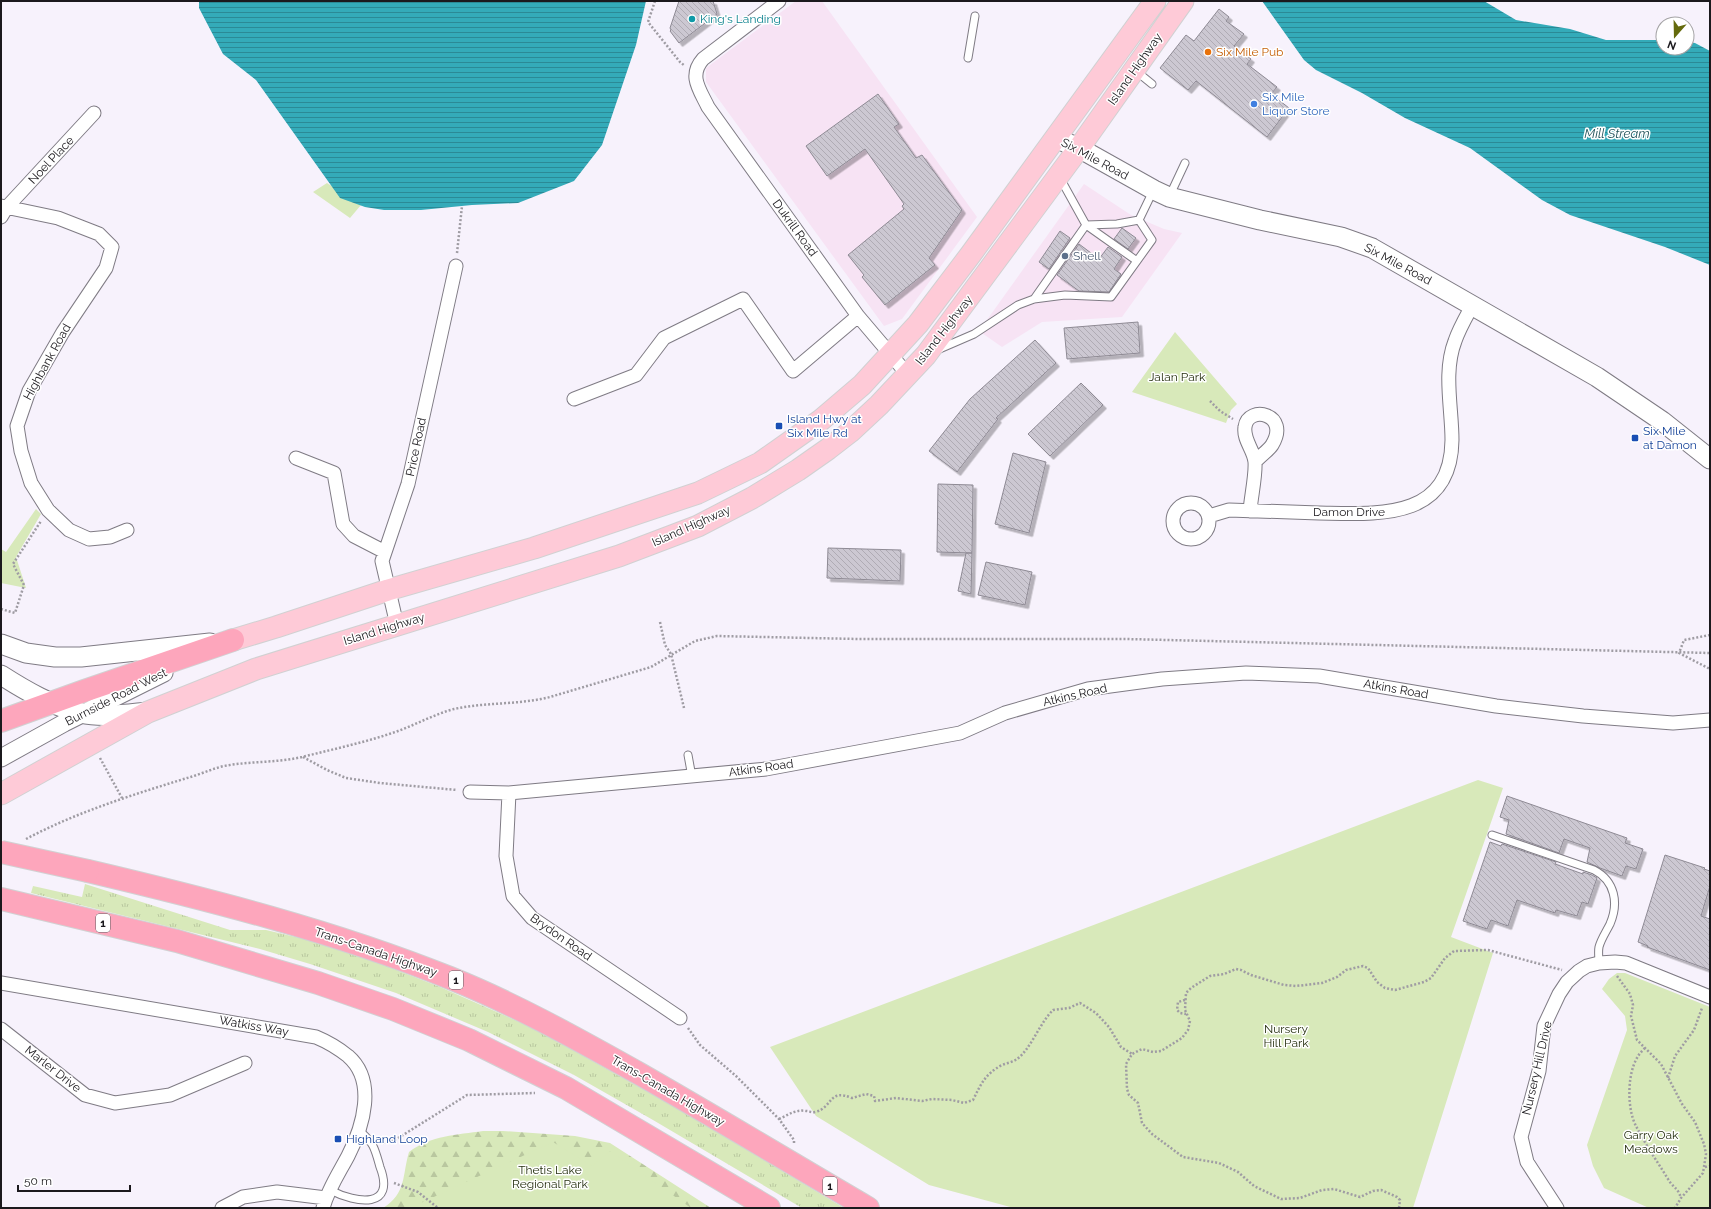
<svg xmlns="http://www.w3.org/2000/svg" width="1711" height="1209" font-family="Raleway,sans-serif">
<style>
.commercial{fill:#f7e3f4}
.grass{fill:url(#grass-tufts)}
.forest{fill:url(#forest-firs)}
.green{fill:#d8e9ba}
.water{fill:url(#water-rules)}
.building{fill:url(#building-back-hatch);stroke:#8e8a94;filter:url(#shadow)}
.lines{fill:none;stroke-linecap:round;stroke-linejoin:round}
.service-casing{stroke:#7f7b84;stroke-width:9}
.minor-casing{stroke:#7f7b84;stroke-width:15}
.tertiary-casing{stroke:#7f7b84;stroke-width:19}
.secondary-casing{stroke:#7f7b84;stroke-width:21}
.primary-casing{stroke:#d1d1d2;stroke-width:23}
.motorway-casing{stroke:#d1d1d2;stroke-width:24}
.path{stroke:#9f9ca3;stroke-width:2.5;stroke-dasharray:2 2;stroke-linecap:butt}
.service{stroke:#fff;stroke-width:7}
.minor{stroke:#fff;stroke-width:13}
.tertiary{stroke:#fff;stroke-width:17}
.secondary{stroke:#fff;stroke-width:19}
.primary{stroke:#fecad7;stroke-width:21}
.motorway{stroke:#fda6bc;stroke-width:22}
.motorway-bridge-casing{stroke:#d1d1d2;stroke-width:24;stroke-linecap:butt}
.motorway-bridge{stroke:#fda6bc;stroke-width:22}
.culture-dot{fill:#0f9aa8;stroke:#fff;stroke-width:1.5}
.food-dot{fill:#e8710a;stroke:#fff;stroke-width:1.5}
.shop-dot{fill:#3f7fe0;stroke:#fff;stroke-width:1.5}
.service-dot{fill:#5c6f8a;stroke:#fff;stroke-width:1.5}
.transit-dot{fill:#1a4fb4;stroke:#fff;stroke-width:1.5}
.labels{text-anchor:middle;stroke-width:3;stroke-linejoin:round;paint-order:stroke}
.shield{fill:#fff;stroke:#5f5e61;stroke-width:1}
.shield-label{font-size:11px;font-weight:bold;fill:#1b191d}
.culture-label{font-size:12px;fill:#0d838f;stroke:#fff;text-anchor:start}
.food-label{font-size:12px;fill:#c56008;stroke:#fff;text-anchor:start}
.street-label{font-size:12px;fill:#1b191d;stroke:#fff}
.shop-label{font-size:12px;fill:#366cbe;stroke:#fff;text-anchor:start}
.service-label{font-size:12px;fill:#4e5e75;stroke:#fff;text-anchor:start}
.park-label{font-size:12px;fill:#263010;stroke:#fff}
.transit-label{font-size:12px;fill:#164399;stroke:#fff;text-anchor:start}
.water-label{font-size:13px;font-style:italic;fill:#24555c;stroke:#fff}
</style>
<defs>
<pattern id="grass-tufts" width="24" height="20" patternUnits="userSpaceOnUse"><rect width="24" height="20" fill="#d8e9ba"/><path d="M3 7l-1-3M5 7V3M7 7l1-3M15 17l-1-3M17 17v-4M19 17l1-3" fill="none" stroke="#b9c79f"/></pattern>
<pattern id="forest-firs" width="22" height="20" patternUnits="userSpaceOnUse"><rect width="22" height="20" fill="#d8e9ba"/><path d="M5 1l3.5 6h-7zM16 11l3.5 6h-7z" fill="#b9c79f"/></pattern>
<pattern id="water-rules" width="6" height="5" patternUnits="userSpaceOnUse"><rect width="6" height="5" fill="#34abb9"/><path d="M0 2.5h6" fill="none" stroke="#2b8a96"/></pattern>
<pattern id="building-back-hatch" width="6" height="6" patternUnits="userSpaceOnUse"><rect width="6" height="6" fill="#ccc8d2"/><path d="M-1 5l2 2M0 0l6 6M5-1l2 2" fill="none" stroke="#afabb4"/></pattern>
<filter id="shadow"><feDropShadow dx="3.5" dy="3.5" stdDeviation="0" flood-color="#0004"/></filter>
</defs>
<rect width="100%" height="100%" fill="#f7f2fc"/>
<path class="commercial" d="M796,1H822L977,217L902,319L884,326L706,82V68Z
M1084,184L1131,215L1164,229L1182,233L1122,317L1042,322L1002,347L979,331Z"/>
<path class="grass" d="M85,884L230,930H266L304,939L376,962L440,987L524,1024L569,1048L686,1113L844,1208H802L653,1120L574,1075L488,1032L396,993L310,964L260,949L31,893L33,886L82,897Z"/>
<path class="forest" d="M483,1131H503L575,1136L610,1143L711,1208H383C407,1193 402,1175 409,1152C431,1135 457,1135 483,1131Z"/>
<path class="green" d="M327,183L361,205L350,218L313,192Z
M1175,332L1237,404L1231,410L1226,423L1132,392Z
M36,509L41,514L16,557L26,588L1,583V549L6,552Z
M1478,780L1503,788L1451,937L1493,953L1413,1208H1014L929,1185L816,1116L770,1047Z
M1617,973H1625L1710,1007V1208H1649L1604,1188L1593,1166L1587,1145L1627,1030L1625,1016L1602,989L1609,979Z
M553,1142L592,1166L610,1151L691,1208H410Z"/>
<path class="water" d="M199,1H646L636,45L602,145L574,181L518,203L472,205L421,210H384L365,207L340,198L256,80L223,54L199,8Z
M1262,1H1484L1516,20L1570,29L1606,40H1663V48H1687V42L1695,43L1710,51V265L1665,247L1570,215L1542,200L1470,148L1405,118L1362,93L1316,70L1304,60Z"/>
<path class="building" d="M679,1H713L717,14L679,43L670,31L671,30L670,28Z
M1219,9L1229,17L1226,21L1244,34L1234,46L1251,59L1247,64L1277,87L1271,94L1289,108L1267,137L1196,81L1188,90L1160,68L1186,35L1194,41Z
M878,94L899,124L894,127L916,158L922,155L962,210L929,258L935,265L885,305L862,277L864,275L848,255L904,209L902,206L904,204L865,149L827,176L806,146Z
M1122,228L1136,238L1128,249L1114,239Z
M1060,231L1070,238L1049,269L1039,262Z
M1079,244L1099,259L1108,247L1122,257L1114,269L1121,274L1109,292L1079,291L1057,275Z
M1138,322L1140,353L1067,359L1064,328Z
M1035,340L1056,363L996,418L998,419L957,472L929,451L970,399Z
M1081,383L1103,405L1050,456L1028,434Z
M1013,453L1046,462L1029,533L995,524Z
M938,484L973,485L972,553L937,552Z
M828,548L901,550L900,581L827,578Z
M966,553H972L971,594L958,591Z
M986,562L1032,572L1025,605L978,595Z
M1507,796L1627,838L1625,843L1643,849L1636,869L1626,866L1622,876L1600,868L1587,862L1590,848L1564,839L1559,853L1506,834L1509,820L1500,817Z
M1490,842L1501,846L1502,844L1556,862L1555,864L1583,874V872L1592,875L1597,878L1588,904L1582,902L1577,916L1556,910L1555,913L1517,900L1508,926L1491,920L1487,929L1463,921Z
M1665,855L1705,868L1704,869L1710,871V886L1701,916L1710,919V970L1647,947L1648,946L1638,942Z"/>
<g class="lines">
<g class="service-casing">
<path id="service" d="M968,58L975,16
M1136,71L1152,84
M1170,195L1185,163
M1139,220L1153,191
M1086,225L1137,261
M1086,225L1117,224L1139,220
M1034,299L1086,225L1060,178
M937,350L974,334L1018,305L1034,299L1065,295L1111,297L1152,240L1139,220
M688,755L692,777
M1492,835L1594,870C1615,881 1619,903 1610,924C1606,932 1601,939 1599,947C1598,952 1599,958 1599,963
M330,1190C357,1204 396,1209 380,1167C378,1160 376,1152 373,1146C370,1140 364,1135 359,1130"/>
</g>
<g class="minor-casing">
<path id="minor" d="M779,1L703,59C688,76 700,90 708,107L858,316L908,375
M1,206L58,218L99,234L112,247L106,268L63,332L29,391L17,426L21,451L31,483L48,510L69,530L89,539L110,537L127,530
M1,217L7,207L94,113
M574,399L636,375L664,338L743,299L793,371L858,316
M296,458L334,473L343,524L354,536L385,552
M1173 521a18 18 0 1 1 36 0a18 18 0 1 1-36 0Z
M1250,511C1251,497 1256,475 1255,462C1254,450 1243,440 1245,427C1248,404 1291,414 1272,445C1268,451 1260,456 1255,462
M1209,516L1229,510C1259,511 1289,512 1319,513C1377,514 1451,521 1452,440C1452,408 1443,372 1455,341C1459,329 1466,317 1472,306
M397,625L382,561L408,484L456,266
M470,792L509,793L766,769L960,733L1005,713L1088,689L1162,679L1246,673L1319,676L1496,706L1583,716L1673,723L1710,720
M509,793L506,856L513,896L532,918L680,1018
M1,983L316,1037C328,1042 338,1048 348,1056C377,1081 363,1127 348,1156C339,1173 328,1189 323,1208
M1,1029L85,1095L115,1103L170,1095L245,1063
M222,1208L243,1197L277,1192L326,1198
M1557,1208L1527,1162L1521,1137L1539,1071L1544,1026L1559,994L1567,982L1579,971L1587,966L1599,963L1615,962L1626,963L1710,997"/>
</g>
<g class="tertiary-casing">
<path id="tertiary" d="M1,758L64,723L164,673"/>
</g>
<g class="secondary-casing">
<path id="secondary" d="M1055,138L1079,148L1154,190L1169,197L1260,220L1341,237L1372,248L1597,377L1662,421L1710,459
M1,644L26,653L55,657H81L210,643
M1,675C26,691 52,706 81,713C102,718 127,714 148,712"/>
</g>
<g class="primary-casing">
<path id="primary" d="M233,640L276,627L388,590L534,548L698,493L760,463L821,420L862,385L918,324L971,254L1155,1
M1,794L148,712L256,669L619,556L698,526L752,498L798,470L828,449L850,432L879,405L926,355L1079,148L1183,1"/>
</g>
<g class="motorway-casing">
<path id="motorway" d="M1,721L84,691L233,640
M88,871C211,900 333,931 450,978C515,1004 577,1039 638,1073C715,1117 791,1163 868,1208
M1,899L177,941L318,983L393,1009L469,1040L566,1088L769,1208"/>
</g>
<path class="path" d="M655,1L648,22L680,62L685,66
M457,253L462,206
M1210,401L1220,411L1233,419
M1,609L15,613L24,585L13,564L41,521
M660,622L665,645L671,654L684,708
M1710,635L1684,640L1679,653L1710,669
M303,757L327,770L346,778L380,783L457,790
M100,758L122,798
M26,839C77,812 132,795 187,778C199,775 211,769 224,766C250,761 276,763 302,757C334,749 367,742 398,731C417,724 435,714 454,709C486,702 519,705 550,697L651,667L695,641L717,636L858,639H1126L1710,653
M1617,976L1630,994L1633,1005L1631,1016L1637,1040L1661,1064L1682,1104L1695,1122L1704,1144L1706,1154L1703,1173L1681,1198L1675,1208
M1185,1000L1178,1002L1177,1010L1180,1013L1186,1014
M688,1028L700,1045L736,1076L779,1119L794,1140V1144
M1645,1048C1642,1051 1639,1054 1637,1058C1627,1075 1627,1109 1636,1126C1645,1144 1657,1161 1668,1179C1673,1188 1677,1186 1681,1198
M1668,1078L1675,1056L1694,1030L1702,1008
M779,1119C788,1115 796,1109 806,1111C809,1111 812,1113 815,1112C833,1108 828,1088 852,1098L866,1094L874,1096L875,1101L896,1098L922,1101L932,1099L952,1100L964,1103L973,1100C981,1084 985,1074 1002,1065C1007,1063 1013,1062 1017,1059C1031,1049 1039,1024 1053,1010L1069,1008L1080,1003L1096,1013L1109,1027L1121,1047L1132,1054
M383,1143L395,1140L467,1095L535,1093
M1705,1167L1710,1166
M394,1183L418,1192L438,1208
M1399,1208L1400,1200L1397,1197L1381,1190L1373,1191L1360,1197L1334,1189L1322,1190L1300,1198L1281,1199L1254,1186L1238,1172L1219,1163L1183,1157L1152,1134L1142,1123L1138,1103L1129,1095L1127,1089L1126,1064L1132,1054L1142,1049L1153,1052L1161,1051L1182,1038L1188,1030L1190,1021L1185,1010L1186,993L1191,988L1210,976L1224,974L1236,969L1241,970L1251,975L1284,985L1296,986L1322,983L1337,977L1346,970L1363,966L1368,968L1377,982L1385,988L1395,990L1424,982L1431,978L1445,958L1454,951L1488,950L1562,970"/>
<use href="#service" class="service"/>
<use href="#minor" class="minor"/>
<use href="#tertiary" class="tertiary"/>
<use href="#secondary" class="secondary"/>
<use href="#primary" class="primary"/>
<use href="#motorway" class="motorway"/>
<g class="motorway-bridge-casing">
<path id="motorway-bridge" d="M1,852L88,871"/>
</g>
<use href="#motorway-bridge" class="motorway-bridge"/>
</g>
<circle class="culture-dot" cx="692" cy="19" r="4"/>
<circle class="food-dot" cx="1208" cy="52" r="4"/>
<circle class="shop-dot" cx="1254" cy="104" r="4"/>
<circle class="service-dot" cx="1065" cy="256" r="4"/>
<g class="transit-dot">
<rect x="775" y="422" width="8" height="8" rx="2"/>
<rect x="1631" y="434" width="8" height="8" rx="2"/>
<rect x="334" y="1135" width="8" height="8" rx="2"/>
</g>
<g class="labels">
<g class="shield">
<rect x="96" y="914" width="14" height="18" rx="3"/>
<rect x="449" y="971" width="14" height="18" rx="3"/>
<rect x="823" y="1177" width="14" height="18" rx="3"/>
</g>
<g class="shield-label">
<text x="103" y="927">1</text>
<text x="456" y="984">1</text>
<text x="830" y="1190">1</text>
</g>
<g class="culture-label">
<text x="700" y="23">King's Landing</text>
</g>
<g class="food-label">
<text x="1216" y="56">Six Mile Pub</text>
</g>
<g class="street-label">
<text transform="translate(1135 69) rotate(-55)" y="4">Island Highway</text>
<text transform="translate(1095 159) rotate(28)" y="4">Six Mile Road</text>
<text transform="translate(51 160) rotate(-47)" y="4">Noel Place</text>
<text transform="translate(795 228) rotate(54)" y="4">Dukrill Road</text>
<text transform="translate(1398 264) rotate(28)" y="4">Six Mile Road</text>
<text transform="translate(944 330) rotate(-52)" y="4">Island Highway</text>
<text transform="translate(47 362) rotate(-61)" y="4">Highbank Road</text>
<text transform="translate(416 447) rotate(-78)" y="4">Price Road</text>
<text x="1349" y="516">Damon Drive</text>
<text transform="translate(691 526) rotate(-24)" y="4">Island Highway</text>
<text transform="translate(384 629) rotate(-17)" y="4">Island Highway</text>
<text transform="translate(1396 689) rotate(10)" y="4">Atkins Road</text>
<text transform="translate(1075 695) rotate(-13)" y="4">Atkins Road</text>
<text transform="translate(116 697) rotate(-27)" y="4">Burnside Road West</text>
<text transform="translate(761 768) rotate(-8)" y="4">Atkins Road</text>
<text transform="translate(561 937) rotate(35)" y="4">Brydon Road</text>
<text transform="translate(376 952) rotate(19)" y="4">Trans-Canada Highway</text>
<text transform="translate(254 1026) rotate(10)" y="4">Watkiss Way</text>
<text transform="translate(1537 1068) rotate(-77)" y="4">Nursery Hill Drive</text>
<text transform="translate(53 1069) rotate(38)" y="4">Marler Drive</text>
<text transform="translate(668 1091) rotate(30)" y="4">Trans-Canada Highway</text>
</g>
<g class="shop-label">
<text x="1262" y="101">Six Mile<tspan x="1262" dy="14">Liquor Store</tspan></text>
</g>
<g class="service-label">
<text x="1073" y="260">Shell</text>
</g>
<g class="park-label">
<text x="1177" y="381">Jalan Park</text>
<text x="1286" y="1033">Nursery<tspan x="1286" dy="14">Hill Park</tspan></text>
<text x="1651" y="1139">Garry Oak<tspan x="1651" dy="14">Meadows</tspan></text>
<text x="550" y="1174">Thetis Lake<tspan x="550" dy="14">Regional Park</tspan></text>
</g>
<g class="transit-label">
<text x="787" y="423">Island Hwy at<tspan x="787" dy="14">Six Mile Rd</tspan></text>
<text x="1643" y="435">Six Mile<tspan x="1643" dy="14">at Damon</tspan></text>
<text x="346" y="1143">Highland Loop</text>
</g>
<g class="water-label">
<text x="1617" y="138">Mill Stream</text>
</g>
</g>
<rect width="1711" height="1209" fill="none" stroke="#1b191d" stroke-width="4"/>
<g transform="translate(1675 36) rotate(200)"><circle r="19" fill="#ffffff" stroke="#a4a3a5"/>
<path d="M0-3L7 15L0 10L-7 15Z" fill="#646a0c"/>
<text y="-6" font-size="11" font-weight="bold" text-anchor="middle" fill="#1b191d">N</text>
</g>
<path d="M18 1185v6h112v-6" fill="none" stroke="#1b191d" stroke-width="2"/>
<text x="24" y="1185" font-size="12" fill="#1b191d" stroke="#ffffff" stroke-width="3" paint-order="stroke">50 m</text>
</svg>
